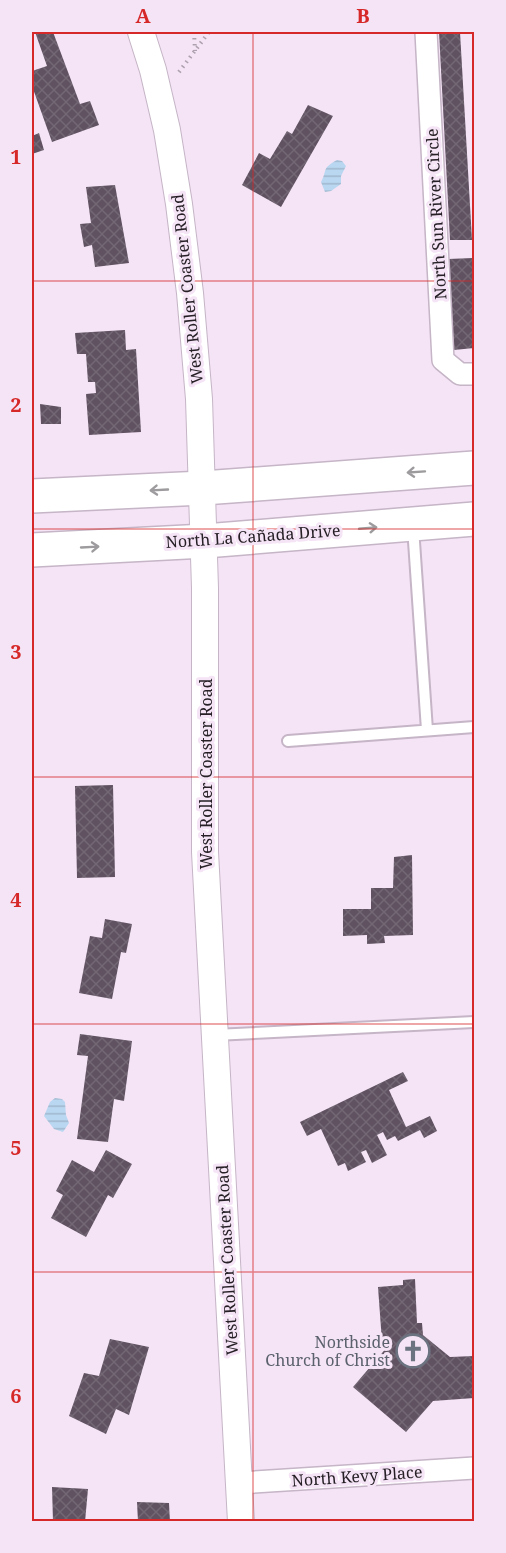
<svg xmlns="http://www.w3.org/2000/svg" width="506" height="1553" font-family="'Noto Serif',serif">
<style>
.water{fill:url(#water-rules)}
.building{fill:url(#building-cross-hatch)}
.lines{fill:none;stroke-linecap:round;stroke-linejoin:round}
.service-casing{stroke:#c5b5c6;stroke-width:14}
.minor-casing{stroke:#c5b5c6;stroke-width:24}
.tertiary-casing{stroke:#c5b5c6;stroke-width:28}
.primary-casing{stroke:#c5b5c6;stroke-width:36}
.path{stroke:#aea1ae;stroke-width:4;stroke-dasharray:1.5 4.5;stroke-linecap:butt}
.service{stroke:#fff;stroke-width:10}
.minor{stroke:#fff;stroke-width:21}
.tertiary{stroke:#fff;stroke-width:26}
.primary{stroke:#fff;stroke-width:33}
.oneway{stroke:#9d9b9d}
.grid{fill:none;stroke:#d62828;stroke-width:1.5;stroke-opacity:0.55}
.labels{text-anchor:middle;stroke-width:6;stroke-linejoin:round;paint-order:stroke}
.street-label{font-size:16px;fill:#262026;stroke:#f5e4f6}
.worship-label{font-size:16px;fill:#5b616d;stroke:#f5e4f6;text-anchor:end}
.neatline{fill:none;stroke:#d62828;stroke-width:2}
.grid-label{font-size:20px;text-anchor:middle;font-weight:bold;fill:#d62828}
</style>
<defs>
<pattern id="water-rules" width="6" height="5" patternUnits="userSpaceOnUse" patternTransform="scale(1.5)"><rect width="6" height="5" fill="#bad7f1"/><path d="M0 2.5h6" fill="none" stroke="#a0b8ce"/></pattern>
<pattern id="building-cross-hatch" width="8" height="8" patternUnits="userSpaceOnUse" patternTransform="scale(1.5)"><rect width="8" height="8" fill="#605261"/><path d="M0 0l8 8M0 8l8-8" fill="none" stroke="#736774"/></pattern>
</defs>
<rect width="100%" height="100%" fill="#f5e4f6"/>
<path class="water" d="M337,160L342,161L346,166L341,176V184L331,191L325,192L321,182C328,169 321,169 337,160Z
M55,1098L62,1099L65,1102L66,1115L69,1123L63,1132L54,1129L44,1116L50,1102Z"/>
<path class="building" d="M35,32H53L80,104L90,101L99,125L52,142L32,86V71L47,66Z
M439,32H460L472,240H450Z
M308,105L333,116L281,207L242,185L259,153L270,159L287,131L292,134Z
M39,133L44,150L32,154V136Z
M115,185L129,263L95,267L92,245L84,247L80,224L91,223L86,187Z
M473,258L474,348L454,350L448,259Z
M125,330L126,350L136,349L141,432L89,435L86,394L96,393L95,382H88L86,354H77L75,333Z
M40,404L61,407V424H41Z
M113,785L115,877L77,878L75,786Z
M412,855L413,935L384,936L385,943L367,944V935L343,936V909H371V888H393L394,857Z
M105,919L132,924L126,953L121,952L112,999L79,993L90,936L102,938Z
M80,1034L132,1041L124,1101L114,1099L108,1142L77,1139L88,1056L77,1055Z
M403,1072L408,1081L389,1090L406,1127L430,1116L437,1131L424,1138L420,1130L398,1141L395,1136L387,1140L383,1132L377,1135L387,1155L372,1163L366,1150L361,1152L366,1162L348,1171L345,1163L338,1166L321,1129L307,1136L300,1122Z
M106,1150L132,1164L113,1198L108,1195L86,1237L51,1218L63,1195L56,1191L72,1160L94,1172Z
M415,1279L417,1323H422L423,1335L450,1357L474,1356V1398L433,1401L406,1432L353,1387L388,1346L382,1342L378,1287L403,1285V1280Z
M110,1339L149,1347L129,1415L116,1409L106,1434L69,1416L84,1373L99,1376Z
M52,1487L88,1489L85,1522H53Z
M137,1502L169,1503L170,1522H138Z"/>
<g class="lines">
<g class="service-casing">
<path id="service" d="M413,527L427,730
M288,741L474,727
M215,1035L474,1022"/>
</g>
<g class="minor-casing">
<path id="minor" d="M426,32L443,360L460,374H474
M239,1483L474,1468"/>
</g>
<g class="tertiary-casing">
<path id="tertiary" d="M141,32L153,70L167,130L179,204L190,293L199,399L205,588V852L241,1522"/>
</g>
<g class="primary-casing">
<path id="primary" d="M32,496L203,488L474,468
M32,550L205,541L474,519"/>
</g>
<path class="path" d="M194,32L195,51
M179,72L209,32"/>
<use href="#service" class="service"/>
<use href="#minor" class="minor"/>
<use href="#tertiary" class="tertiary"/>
<use href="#primary" class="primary"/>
</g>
<defs><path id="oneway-shaft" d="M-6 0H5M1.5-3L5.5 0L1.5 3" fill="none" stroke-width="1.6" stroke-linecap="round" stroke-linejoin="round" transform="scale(1.5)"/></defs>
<g class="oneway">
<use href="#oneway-shaft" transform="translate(416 472) rotate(176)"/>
<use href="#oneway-shaft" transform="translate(159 490) rotate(177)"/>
<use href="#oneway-shaft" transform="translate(368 528) rotate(-5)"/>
<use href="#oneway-shaft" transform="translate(90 547) rotate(-3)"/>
</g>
<path class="grid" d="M253,32V1522M32,281H474M32,529H474M32,777H474M32,1024H474M32,1272H474"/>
<defs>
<g id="church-ring" transform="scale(1.725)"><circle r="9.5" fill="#f5e4f6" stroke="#6b7280" stroke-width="1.5"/><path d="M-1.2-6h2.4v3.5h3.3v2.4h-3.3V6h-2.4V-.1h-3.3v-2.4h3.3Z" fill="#6b7280"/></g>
</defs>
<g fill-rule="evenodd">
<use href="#church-ring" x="413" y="1351"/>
</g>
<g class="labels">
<g class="street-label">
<text transform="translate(436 214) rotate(-93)" y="6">North Sun River Circle</text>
<text transform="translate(187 289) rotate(-96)" y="6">West Roller Coaster Road</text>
<text transform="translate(253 536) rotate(-4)" y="6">North La Cañada Drive</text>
<text transform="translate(206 774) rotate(-90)" y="6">West Roller Coaster Road</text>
<text transform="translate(227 1260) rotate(-93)" y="6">West Roller Coaster Road</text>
<text transform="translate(357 1476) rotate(-4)" y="6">North Kevy Place</text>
</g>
<g class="worship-label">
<text x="390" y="1348">Northside<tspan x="390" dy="18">Church of Christ</tspan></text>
</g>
</g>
<rect width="506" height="1553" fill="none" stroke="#f5e4f6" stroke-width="66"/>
<rect x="33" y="33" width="440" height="1487" class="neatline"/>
<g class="grid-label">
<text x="143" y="23">A</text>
<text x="363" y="23">B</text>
<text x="16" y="164">1</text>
<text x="16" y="412">2</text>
<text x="16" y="659">3</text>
<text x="16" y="907">4</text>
<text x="16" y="1155">5</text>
<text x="16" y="1403">6</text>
</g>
</svg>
